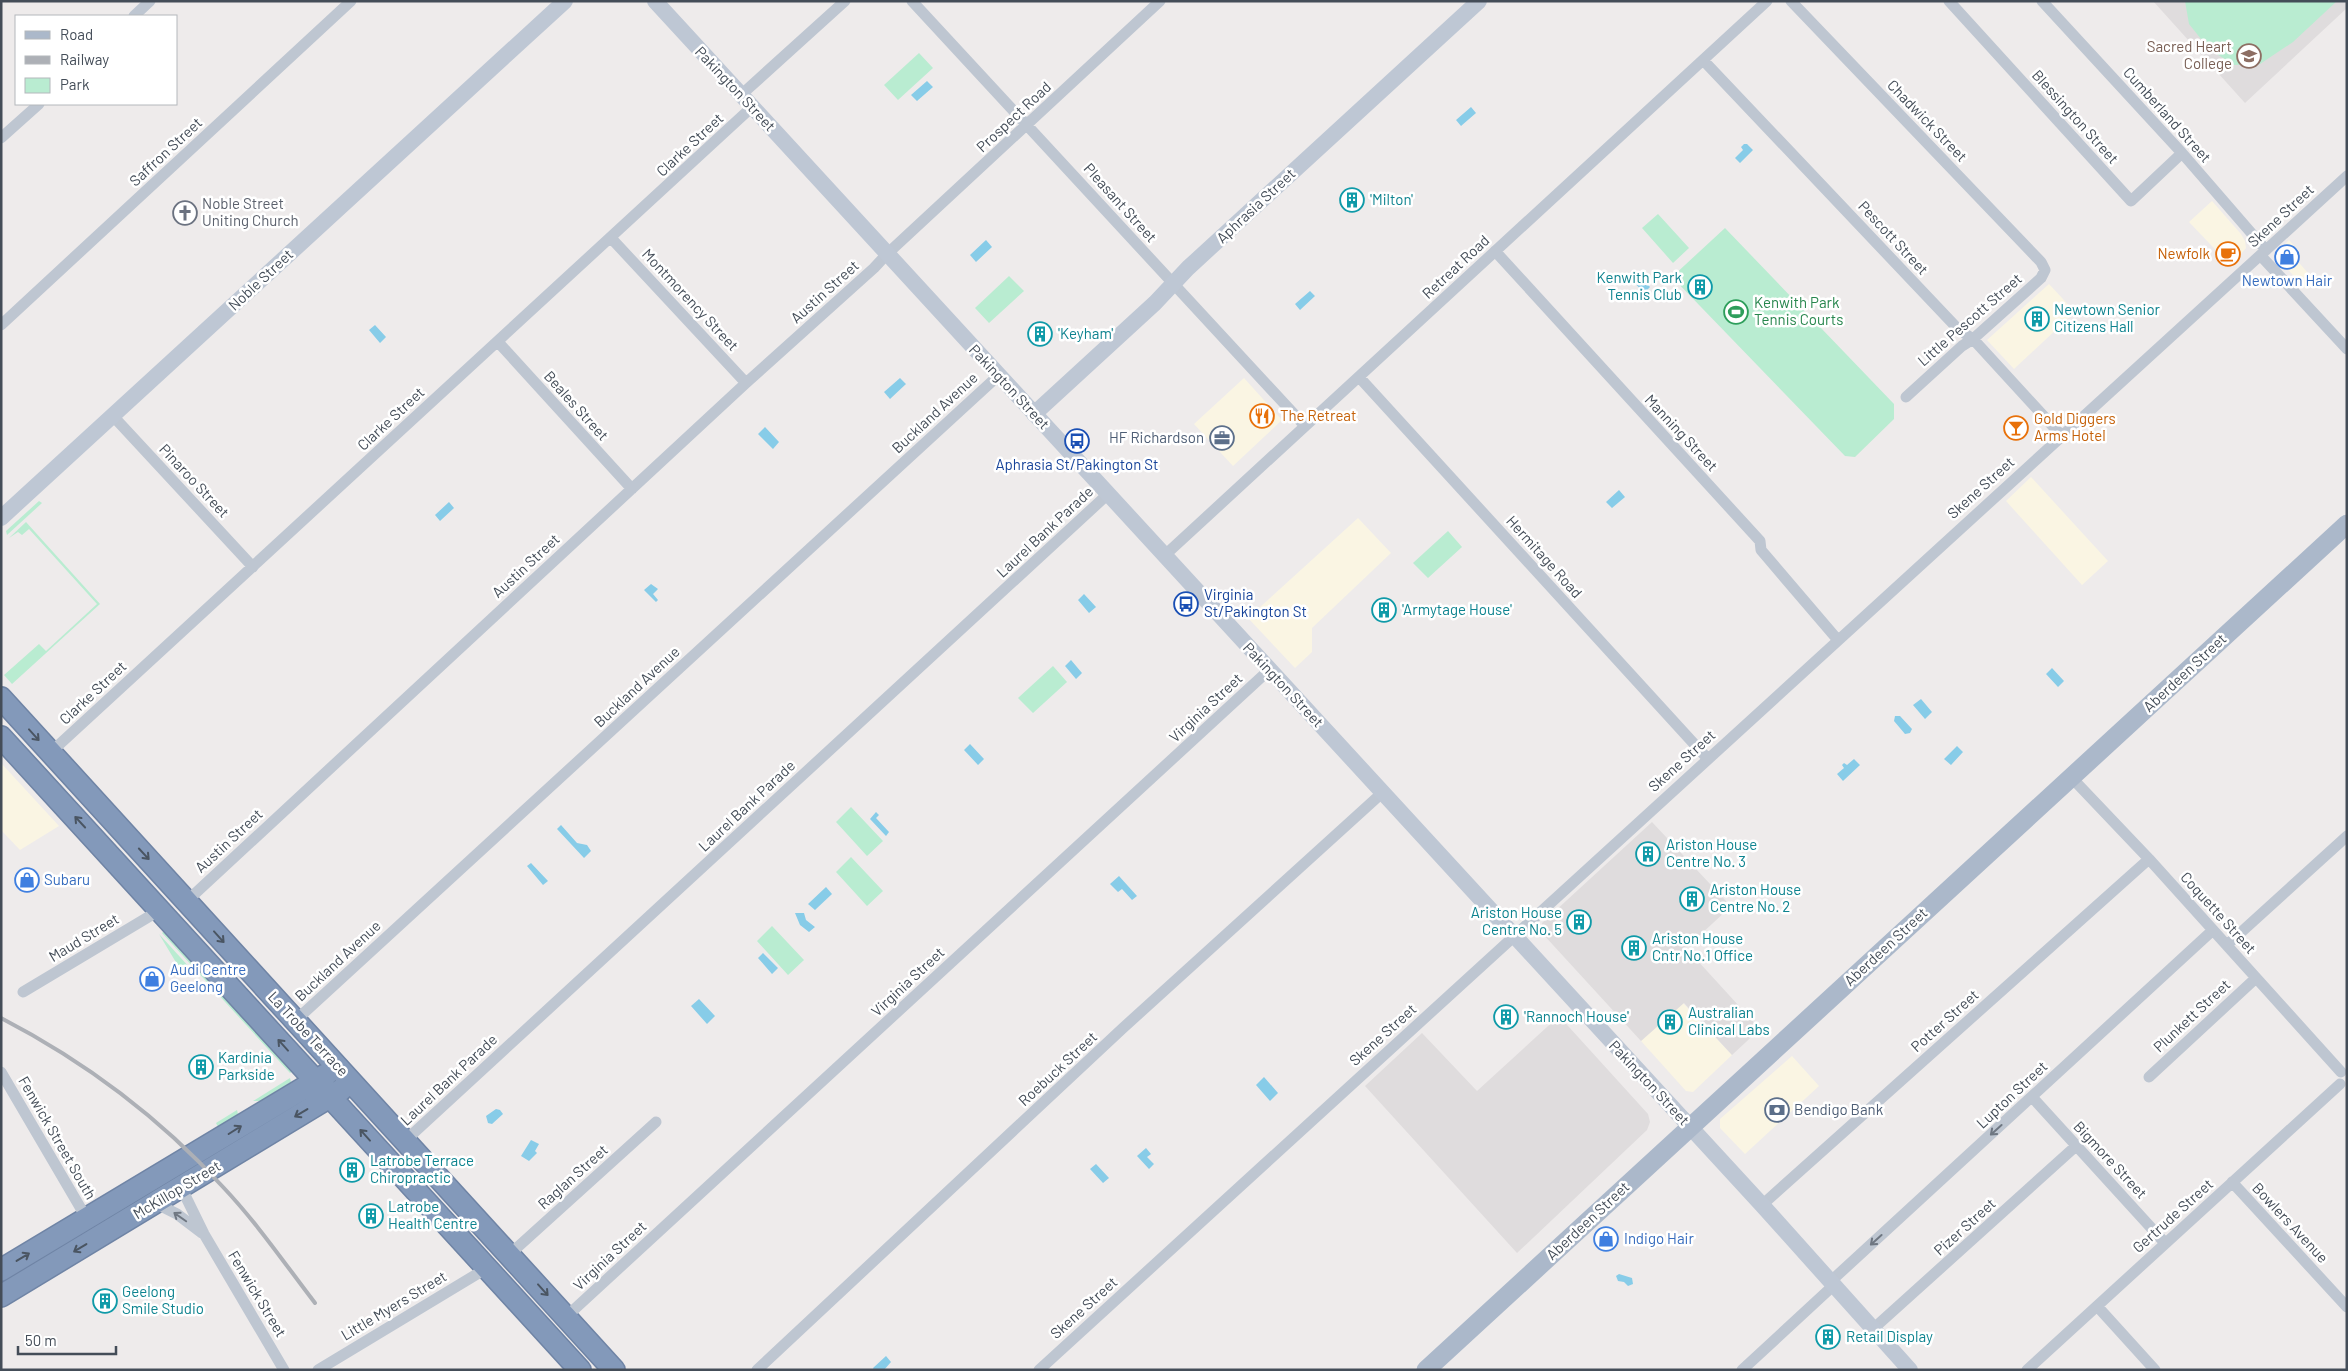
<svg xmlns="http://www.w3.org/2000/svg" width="2348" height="1371" font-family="Barlow,sans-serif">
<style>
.commercial{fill:#faf5e3}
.education{fill:#dfdcdd}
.green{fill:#b9ecd1}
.water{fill:#87cce8}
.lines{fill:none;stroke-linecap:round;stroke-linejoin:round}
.highway-casing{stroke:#6f84a5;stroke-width:24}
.street{stroke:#bec6d1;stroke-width:11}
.secondary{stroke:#bec7d4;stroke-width:16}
.primary{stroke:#abb8ca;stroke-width:19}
.highway{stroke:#8399ba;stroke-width:21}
.rail{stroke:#adb0b6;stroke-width:4}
.oneway{stroke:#4a5562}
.oneway2{stroke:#6f7782}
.labels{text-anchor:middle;stroke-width:5;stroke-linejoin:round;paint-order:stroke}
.education-label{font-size:15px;fill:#785e54;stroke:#fff;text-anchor:end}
.street-label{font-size:15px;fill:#444d58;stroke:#fff}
.culture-label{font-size:15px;fill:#0d838f;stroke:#fff;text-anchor:start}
.worship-label{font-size:15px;fill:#5b616d;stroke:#fff;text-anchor:start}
.food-label{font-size:15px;fill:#c56008;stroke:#fff;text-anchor:start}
.shop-label{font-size:15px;fill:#366cbe;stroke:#fff;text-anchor:start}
.leisure-label{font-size:15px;fill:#27864d;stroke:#fff;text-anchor:start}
.service-label{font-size:15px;fill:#4e5e75;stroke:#fff;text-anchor:end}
.transit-label{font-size:15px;fill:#164399;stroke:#fff}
</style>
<rect width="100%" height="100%" fill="#eeebeb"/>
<path class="commercial" d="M2212,201L2241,234L2245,241L2246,248L2231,266L2189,222Z
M2289,240L2300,252L2294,257L2315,281L2306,289L2281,262L2282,247Z
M2049,284L2075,312L2014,369L1987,340Z
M1244,378L1282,420L1233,466L1194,424Z
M2031,477L2108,561L2082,585L2006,501Z
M1358,518L1391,553L1312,628V652L1295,668L1248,618Z
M1,763L59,826L20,850L1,830Z
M1683,1003L1732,1055L1693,1092L1686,1091L1641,1041Z
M1792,1056L1819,1086L1745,1154L1720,1128V1119Z"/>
<path class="education" d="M2153,1H2347V8L2245,103Z
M1652,822L1726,901V911L1686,948L1760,1029L1732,1055L1684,1003L1641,1041L1542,933V923Z
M1559,1016L1648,1114L1650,1122L1647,1130L1517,1253L1365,1086L1422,1033L1477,1091Z"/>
<path class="green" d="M2185,1H2337L2293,42L2260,64L2234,65L2209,49L2189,24Z
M919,53L933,68L898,100L884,85Z
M1658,214L1689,248L1673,263L1642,228Z
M1725,228L1894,404V419L1855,457L1845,456L1672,277Z
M1009,276L1024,291L989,323L975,308Z
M39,501L42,503L7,535L6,531Z
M26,522L100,604L12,684L4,675L39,644L46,651L97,604L29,529L22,535L18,532L9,538Z
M1448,531L1462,547L1428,578L1413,563Z
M1053,666L1067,682L1033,713L1018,698Z
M851,807L883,841L867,856L836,822Z
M851,857L883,891L867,906L836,872Z
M772,926L804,960L788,975L757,941Z
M165,930L294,1070L290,1073L162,933Z
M159,934L191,969L183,974Z
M290,1078L291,1082L260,1101H253Z
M237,1110L238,1114L218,1127L216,1123Z"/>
<path class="water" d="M927,81L933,87L917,101L911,95Z
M1471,107L1476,113L1461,126L1456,120Z
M1744,144H1747L1753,150L1740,163L1735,158L1743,150L1741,147Z
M986,240L992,247L976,262L970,255Z
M1638,274L1650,287L1644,293L1632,280Z
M1310,291L1315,296L1300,310L1295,304Z
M375,325L386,337L380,343L369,330Z
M900,378L906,384L890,399L884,392Z
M765,427L779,442L773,449L758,434Z
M1619,490L1625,497L1612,508L1606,502Z
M449,502L454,508L440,521L435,515Z
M651,584L658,589L653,594L658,600L656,602L644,590Z
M1084,594L1096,607L1089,613L1078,600Z
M1071,660L1082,673L1076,679L1065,666Z
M2052,668L2064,681L2058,687L2046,674Z
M1921,699L1932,712L1925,719L1913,705Z
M1895,716H1900L1912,729L1910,733L1905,734L1894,721Z
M970,744L984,759L978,765L964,750Z
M1957,746L1963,752L1951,765L1944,759Z
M1854,759L1860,765L1843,781L1837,774L1844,768L1842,765L1844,763L1847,765Z
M876,812L879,815L876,818L889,832L886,836L870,819Z
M561,825L577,843L587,845L591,851L584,858L557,829Z
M531,863L548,881L543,885L527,866Z
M1119,876L1137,896L1132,900L1122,889L1118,892L1110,884Z
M826,887L832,894L815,910L808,904Z
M795,913H804L806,920L815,927L809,932L800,925Z
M763,953L778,968L772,974L758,958Z
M699,999L715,1016L707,1024L691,1006Z
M1264,1077L1278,1093L1270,1101L1256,1085Z
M496,1109L500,1110L503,1114L492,1124L488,1123L486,1116Z
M531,1140L539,1144L535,1151L537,1153L529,1161L521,1156Z
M1146,1148L1151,1154L1147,1157L1154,1164L1149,1169L1137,1156Z
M1096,1164L1109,1178L1103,1183L1090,1169Z
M1619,1274L1632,1278L1633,1284L1628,1286L1624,1282L1618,1281L1616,1276Z
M886,1356L891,1362L884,1370H874L873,1368Z"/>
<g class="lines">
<g class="highway-casing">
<path id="highway" d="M1,698L614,1370
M1,737L580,1370
M1,1270L327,1074
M1,1296L341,1090"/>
</g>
<path class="street" d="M912,1L1305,426
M1791,1L2041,262L2045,270L2041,278L1973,339L1962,346L1906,397
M1949,1L2131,201L2182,153
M2042,1L2182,153L2266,250
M134,16L150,1
M1703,60L1958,329L1973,339L2061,435
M741,95L845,1
M1,138L39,104
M611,238L746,383
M1495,251L1760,541L1761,550L1837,639
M2261,256L2347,349
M1,325L351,1
M498,342L632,489
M1359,377L1707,758
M113,416L253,567
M1164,556L1767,1
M50,753L752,107
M2071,777L2149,859L2341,1072
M187,901L746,383L874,268L887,254L1160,1
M2227,945L2347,836
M23,992L160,910
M295,1021L999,375
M1,1072L87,1219
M2149,1077L2256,978
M2032,1097L2165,1243
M406,1140L1108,494
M2232,1182L2347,1307
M181,1187L204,1234L284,1370
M155,1203L177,1214L202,1233
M1762,1205L2149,859
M510,1254L656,1122
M1830,1282L2213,930
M2097,1306L2155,1370
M567,1316L1269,670
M1873,1329L2076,1146
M318,1370L487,1268
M757,1370L1123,1028L1382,793
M1039,1370L2347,176
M1742,1370L1834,1285
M2027,1370L2340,1084"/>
<path class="secondary" d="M655,1L1762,1205L1910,1370
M1034,414L1155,303L1188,268L1479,1
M1,518L565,1"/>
<path class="primary" d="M1426,1370L2347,524"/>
<use href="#highway" class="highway"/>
<path class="rail" d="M1,1018C84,1061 160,1118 223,1187C257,1223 285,1264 315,1303"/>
</g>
<defs><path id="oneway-shaft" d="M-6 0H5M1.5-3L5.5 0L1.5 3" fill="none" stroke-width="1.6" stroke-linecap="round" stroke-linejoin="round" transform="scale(1.25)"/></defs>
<g class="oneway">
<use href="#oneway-shaft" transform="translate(34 735) rotate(48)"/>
<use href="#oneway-shaft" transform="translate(80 822) rotate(-133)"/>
<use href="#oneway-shaft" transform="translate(144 854) rotate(47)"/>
<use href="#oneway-shaft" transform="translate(219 937) rotate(48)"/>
<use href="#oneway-shaft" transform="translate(283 1045) rotate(-132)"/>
<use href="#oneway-shaft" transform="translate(301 1113) rotate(149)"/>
<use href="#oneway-shaft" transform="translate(235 1130) rotate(-32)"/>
<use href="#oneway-shaft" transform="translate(365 1135) rotate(-132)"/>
<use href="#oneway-shaft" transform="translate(80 1248) rotate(149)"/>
<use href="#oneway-shaft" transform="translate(23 1257) rotate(-31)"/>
<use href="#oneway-shaft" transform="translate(543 1290) rotate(48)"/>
</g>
<g class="oneway2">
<use href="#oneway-shaft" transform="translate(1996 1130) rotate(138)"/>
<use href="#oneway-shaft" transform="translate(180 1217) rotate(-145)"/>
<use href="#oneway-shaft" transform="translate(1876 1240) rotate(138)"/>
</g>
<defs>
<g id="school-ring" transform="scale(1.25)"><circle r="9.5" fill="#fff" stroke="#8d6e63" stroke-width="1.5"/><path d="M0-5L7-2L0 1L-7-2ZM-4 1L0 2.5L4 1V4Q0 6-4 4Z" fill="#8d6e63"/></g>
<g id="building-ring" transform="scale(1.25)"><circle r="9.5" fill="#fff" stroke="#0f9aa8" stroke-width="1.5"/><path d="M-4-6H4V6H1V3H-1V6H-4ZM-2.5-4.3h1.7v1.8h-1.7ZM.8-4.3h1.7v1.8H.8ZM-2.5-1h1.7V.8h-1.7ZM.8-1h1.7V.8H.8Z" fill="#0f9aa8"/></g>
<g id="church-ring" transform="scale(1.25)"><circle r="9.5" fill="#fff" stroke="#6b7280" stroke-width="1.5"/><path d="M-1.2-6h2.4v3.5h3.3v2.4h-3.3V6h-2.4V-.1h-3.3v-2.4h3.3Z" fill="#6b7280"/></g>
<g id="cafe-ring" transform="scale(1.25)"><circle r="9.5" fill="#fff" stroke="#e8710a" stroke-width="1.5"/><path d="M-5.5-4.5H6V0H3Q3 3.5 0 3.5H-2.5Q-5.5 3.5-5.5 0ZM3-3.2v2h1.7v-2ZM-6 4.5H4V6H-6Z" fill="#e8710a"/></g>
<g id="shop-ring" transform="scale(1.25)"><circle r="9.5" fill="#fff" stroke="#3f7fe0" stroke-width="1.5"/><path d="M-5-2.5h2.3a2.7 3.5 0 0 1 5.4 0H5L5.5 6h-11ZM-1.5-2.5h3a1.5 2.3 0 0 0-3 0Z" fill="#3f7fe0"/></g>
<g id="stadium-ring" transform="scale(1.25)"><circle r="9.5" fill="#fff" stroke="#2e9e5b" stroke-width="1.5"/><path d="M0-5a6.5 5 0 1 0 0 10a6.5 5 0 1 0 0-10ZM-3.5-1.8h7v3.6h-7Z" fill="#2e9e5b"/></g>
<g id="restaurant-ring" transform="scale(1.25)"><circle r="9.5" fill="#fff" stroke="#e8710a" stroke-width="1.5"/><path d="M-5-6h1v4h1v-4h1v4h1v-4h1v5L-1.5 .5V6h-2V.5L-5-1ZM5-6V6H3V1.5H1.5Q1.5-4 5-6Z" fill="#e8710a"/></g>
<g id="bar-ring" transform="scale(1.25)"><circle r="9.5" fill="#fff" stroke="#e8710a" stroke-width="1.5"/><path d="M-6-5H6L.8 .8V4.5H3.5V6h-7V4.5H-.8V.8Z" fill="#e8710a"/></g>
<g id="office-ring" transform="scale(1.25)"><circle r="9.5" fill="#fff" stroke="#5c6f8a" stroke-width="1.5"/><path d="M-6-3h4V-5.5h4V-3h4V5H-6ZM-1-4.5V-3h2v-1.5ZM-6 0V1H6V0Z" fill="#5c6f8a"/></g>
<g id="bus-ring" transform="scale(1.25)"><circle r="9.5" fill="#fff" stroke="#1a4fb4" stroke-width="1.5"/><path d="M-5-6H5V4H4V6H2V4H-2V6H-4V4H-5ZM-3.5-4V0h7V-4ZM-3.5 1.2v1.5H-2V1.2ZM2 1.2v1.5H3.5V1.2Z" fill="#1a4fb4"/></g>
<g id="bank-ring" transform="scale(1.25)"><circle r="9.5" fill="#fff" stroke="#5c6f8a" stroke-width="1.5"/><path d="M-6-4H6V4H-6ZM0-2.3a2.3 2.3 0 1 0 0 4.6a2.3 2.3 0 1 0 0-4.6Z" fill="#5c6f8a"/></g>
</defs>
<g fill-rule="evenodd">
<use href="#school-ring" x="2249" y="56"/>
<use href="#building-ring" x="1352" y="200"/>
<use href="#church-ring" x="185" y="213"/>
<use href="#cafe-ring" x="2228" y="254"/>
<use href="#shop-ring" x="2287" y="257"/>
<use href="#building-ring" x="1700" y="287"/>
<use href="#stadium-ring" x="1736" y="312"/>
<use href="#building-ring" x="2037" y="319"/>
<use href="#building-ring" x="1040" y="334"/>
<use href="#restaurant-ring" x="1262" y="416"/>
<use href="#bar-ring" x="2016" y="428"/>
<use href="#office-ring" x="1222" y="438"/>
<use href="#bus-ring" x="1077" y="441"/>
<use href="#bus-ring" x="1186" y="604"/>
<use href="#building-ring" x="1384" y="610"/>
<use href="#building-ring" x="1648" y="854"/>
<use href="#shop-ring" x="27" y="880"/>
<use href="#building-ring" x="1692" y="899"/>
<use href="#building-ring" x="1579" y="922"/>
<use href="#building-ring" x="1634" y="948"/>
<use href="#shop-ring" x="152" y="979"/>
<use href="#building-ring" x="1506" y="1017"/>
<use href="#building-ring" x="1670" y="1022"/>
<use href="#building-ring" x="201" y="1067"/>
<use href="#bank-ring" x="1777" y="1110"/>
<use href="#building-ring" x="352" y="1170"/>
<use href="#building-ring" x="371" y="1216"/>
<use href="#shop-ring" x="1606" y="1239"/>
<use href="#building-ring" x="105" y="1301"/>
<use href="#building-ring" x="1828" y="1337"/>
</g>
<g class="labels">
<g class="education-label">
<text x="2232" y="52">Sacred Heart<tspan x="2232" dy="17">College</tspan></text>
</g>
<g class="street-label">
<text transform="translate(735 89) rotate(47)" y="5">Pakington Street</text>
<text transform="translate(2167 115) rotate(48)" y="5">Cumberland Street</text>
<text transform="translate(1014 117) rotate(-43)" y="5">Prospect Road</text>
<text transform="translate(2075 117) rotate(48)" y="5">Blessington Street</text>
<text transform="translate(1927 121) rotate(46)" y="5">Chadwick Street</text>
<text transform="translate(690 145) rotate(-43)" y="5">Clarke Street</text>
<text transform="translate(166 152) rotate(-43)" y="5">Saffron Street</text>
<text transform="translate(1120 203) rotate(48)" y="5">Pleasant Street</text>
<text transform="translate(1256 206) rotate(-43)" y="5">Aphrasia Street</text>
<text transform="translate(2281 216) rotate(-43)" y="5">Skene Street</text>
<text transform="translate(1893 238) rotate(47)" y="5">Pescott Street</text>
<text transform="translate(1456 267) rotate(-43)" y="5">Retreat Road</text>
<text transform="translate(261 280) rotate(-43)" y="5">Noble Street</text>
<text transform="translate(825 292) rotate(-42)" y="5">Austin Street</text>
<text transform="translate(690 300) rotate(47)" y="5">Montmorency Street</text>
<text transform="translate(1970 320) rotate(-41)" y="5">Little Pescott Street</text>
<text transform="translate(1009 387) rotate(47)" y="5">Pakington Street</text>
<text transform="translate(576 406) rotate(48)" y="5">Beales Street</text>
<text transform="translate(935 413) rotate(-43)" y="5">Buckland Avenue</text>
<text transform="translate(391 419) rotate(-43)" y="5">Clarke Street</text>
<text transform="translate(1681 433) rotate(47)" y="5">Manning Street</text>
<text transform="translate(194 481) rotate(47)" y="5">Pinaroo Street</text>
<text transform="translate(1981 488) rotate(-42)" y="5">Skene Street</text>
<text transform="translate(1045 532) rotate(-43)" y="5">Laurel Bank Parade</text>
<text transform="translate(1544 557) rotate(48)" y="5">Hermitage Road</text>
<text transform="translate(526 566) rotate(-43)" y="5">Austin Street</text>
<text transform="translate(2185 673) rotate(-43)" y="5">Aberdeen Street</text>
<text transform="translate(1283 685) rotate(47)" y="5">Pakington Street</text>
<text transform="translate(637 687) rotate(-43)" y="5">Buckland Avenue</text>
<text transform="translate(93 693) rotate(-43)" y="5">Clarke Street</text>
<text transform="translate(1206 708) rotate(-43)" y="5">Virginia Street</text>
<text transform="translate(1682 761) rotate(-42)" y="5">Skene Street</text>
<text transform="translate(747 806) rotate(-43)" y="5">Laurel Bank Parade</text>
<text transform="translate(229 841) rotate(-43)" y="5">Austin Street</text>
<text transform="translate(2218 913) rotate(48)" y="5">Coquette Street</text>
<text transform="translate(84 938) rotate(-31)" y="5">Maud Street</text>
<text transform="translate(1886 947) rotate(-43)" y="5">Aberdeen Street</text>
<text transform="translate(338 961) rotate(-43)" y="5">Buckland Avenue</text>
<text transform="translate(908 982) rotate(-43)" y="5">Virginia Street</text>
<text transform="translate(2192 1016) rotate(-43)" y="5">Plunkett Street</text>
<text transform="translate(1945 1021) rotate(-42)" y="5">Potter Street</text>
<text transform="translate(308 1034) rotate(47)" y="5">La Trobe Terrace</text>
<text transform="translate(1383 1035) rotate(-42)" y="5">Skene Street</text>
<text transform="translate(1058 1069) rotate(-43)" y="5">Roebuck Street</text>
<text transform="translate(449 1080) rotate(-43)" y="5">Laurel Bank Parade</text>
<text transform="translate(1649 1083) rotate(47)" y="5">Pakington Street</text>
<text transform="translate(2012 1095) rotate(-43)" y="5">Lupton Street</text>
<text transform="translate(57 1138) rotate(60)" y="5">Fenwick Street South</text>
<text transform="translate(2110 1160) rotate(47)" y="5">Bigmore Street</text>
<text transform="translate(573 1177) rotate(-42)" y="5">Raglan Street</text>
<text transform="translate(177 1190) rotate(-31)" y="5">McKillop Street</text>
<text transform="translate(2173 1216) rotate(-42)" y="5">Gertrude Street</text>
<text transform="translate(1588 1221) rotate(-43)" y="5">Aberdeen Street</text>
<text transform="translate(2290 1223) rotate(47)" y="5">Bowlers Avenue</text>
<text transform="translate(1965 1227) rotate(-42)" y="5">Pizer Street</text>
<text transform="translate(610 1256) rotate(-43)" y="5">Virginia Street</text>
<text transform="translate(257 1294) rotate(59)" y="5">Fenwick Street</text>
<text transform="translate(394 1306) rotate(-31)" y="5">Little Myers Street</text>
<text transform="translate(1084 1308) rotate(-42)" y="5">Skene Street</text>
</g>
<g class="culture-label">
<text x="1370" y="205">'Milton'</text>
<text x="1682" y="283" text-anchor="end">Kenwith Park<tspan x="1682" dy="17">Tennis Club</tspan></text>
<text x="2054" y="315">Newtown Senior<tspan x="2054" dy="17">Citizens Hall</tspan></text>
<text x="1058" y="339">'Keyham'</text>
<text x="1402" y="615">'Armytage House'</text>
<text x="1666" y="850">Ariston House<tspan x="1666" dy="17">Centre No. 3</tspan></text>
<text x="1710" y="895">Ariston House<tspan x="1710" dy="17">Centre No. 2</tspan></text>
<text x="1562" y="918" text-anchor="end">Ariston House<tspan x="1562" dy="17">Centre No. 5</tspan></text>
<text x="1652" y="944">Ariston House<tspan x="1652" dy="17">Cntr No.1 Office</tspan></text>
<text x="1688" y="1018">Australian<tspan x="1688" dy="17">Clinical Labs</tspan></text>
<text x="1524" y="1022">'Rannoch House'</text>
<text x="218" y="1063">Kardinia<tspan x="218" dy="17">Parkside</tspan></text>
<text x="370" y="1166">Latrobe Terrace<tspan x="370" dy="17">Chiropractic</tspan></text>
<text x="388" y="1212">Latrobe<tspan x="388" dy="17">Health Centre</tspan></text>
<text x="122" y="1297">Geelong<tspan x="122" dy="17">Smile Studio</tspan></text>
<text x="1846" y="1342">Retail Display</text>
</g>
<g class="worship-label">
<text x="202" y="209">Noble Street<tspan x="202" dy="17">Uniting Church</tspan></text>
</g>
<g class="food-label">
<text x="2210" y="259" text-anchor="end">Newfolk</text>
<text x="1280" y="421">The Retreat</text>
<text x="2034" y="424">Gold Diggers<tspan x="2034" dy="17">Arms Hotel</tspan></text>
</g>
<g class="shop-label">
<text x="2287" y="286" text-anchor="middle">Newtown Hair</text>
<text x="44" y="885">Subaru</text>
<text x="170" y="975">Audi Centre<tspan x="170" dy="17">Geelong</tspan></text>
<text x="1624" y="1244">Indigo Hair</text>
</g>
<g class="leisure-label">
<text x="1754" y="308">Kenwith Park<tspan x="1754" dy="17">Tennis Courts</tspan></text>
</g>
<g class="service-label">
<text x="1204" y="443">HF Richardson</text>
<text x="1794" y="1115" text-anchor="start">Bendigo Bank</text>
</g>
<g class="transit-label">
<text x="1077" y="470">Aphrasia St/Pakington St</text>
<text x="1204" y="600" text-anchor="start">Virginia<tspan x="1204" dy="17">St/Pakington St</tspan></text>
</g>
</g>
<rect width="2348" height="1371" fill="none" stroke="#444d58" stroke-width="5"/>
<rect x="15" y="15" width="162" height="90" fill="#ffffff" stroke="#b4b8bc"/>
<rect x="25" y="31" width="25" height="8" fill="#abb8ca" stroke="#b4b8bc"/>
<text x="60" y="40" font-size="15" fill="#444d58">Road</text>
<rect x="25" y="56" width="25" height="8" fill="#adb0b6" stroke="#b4b8bc"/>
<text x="60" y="65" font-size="15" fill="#444d58">Railway</text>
<rect x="25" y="78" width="25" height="15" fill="#b9ecd1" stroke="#b4b8bc"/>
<text x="60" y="90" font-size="15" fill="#444d58">Park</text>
<path d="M18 1346v8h98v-8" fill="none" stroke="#444d58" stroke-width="2.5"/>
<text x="25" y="1346" font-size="15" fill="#444d58" stroke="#ffffff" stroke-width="4" paint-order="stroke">50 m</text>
</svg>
